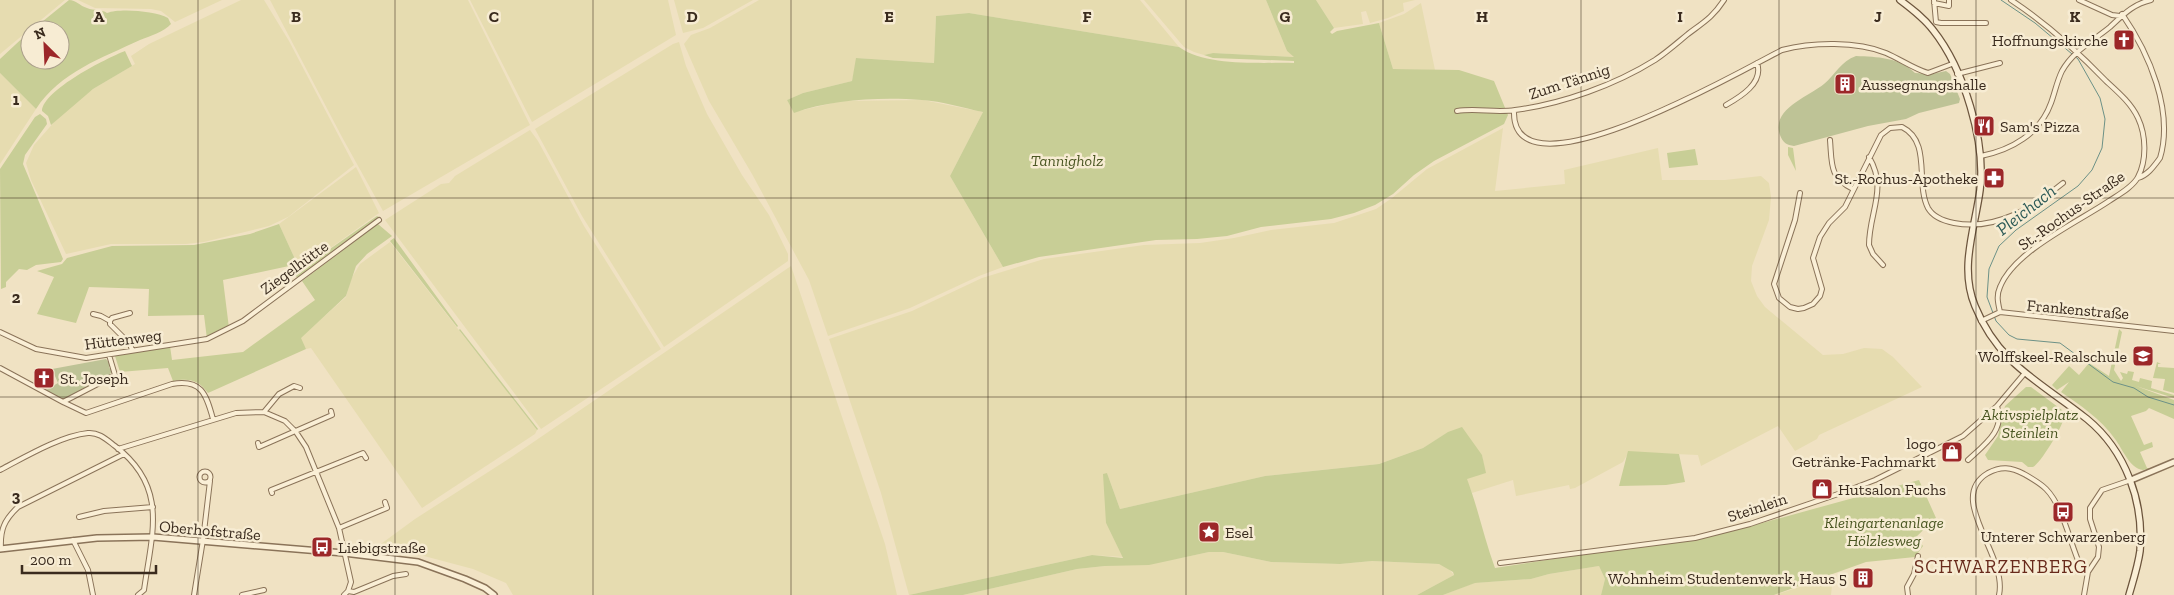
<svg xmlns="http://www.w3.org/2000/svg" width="2174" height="595" font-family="'Zilla Slab',serif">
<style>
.farmland{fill:#e6dcb0}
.green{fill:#c8ce96}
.cemetery{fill:#bec396}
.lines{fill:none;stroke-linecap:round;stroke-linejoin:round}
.stream{stroke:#6c9187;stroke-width:1}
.minor-casing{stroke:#8a7359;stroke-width:6}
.tertiary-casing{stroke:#8a7359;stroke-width:8}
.secondary-casing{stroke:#6c543c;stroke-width:8}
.minor{stroke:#faefd6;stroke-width:4}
.tertiary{stroke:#faefd6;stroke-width:5}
.secondary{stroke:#faefd6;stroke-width:5.5}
.grid{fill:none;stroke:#3a2b1e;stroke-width:1;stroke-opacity:0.55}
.labels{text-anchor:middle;stroke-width:5;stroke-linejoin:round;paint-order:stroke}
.poi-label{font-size:16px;fill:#3a2b1e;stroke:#f7ecd3;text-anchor:start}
.street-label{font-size:16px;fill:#3a2b1e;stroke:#f7ecd3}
.park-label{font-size:16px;font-style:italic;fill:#4b5723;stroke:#f7ecd3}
.water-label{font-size:18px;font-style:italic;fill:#2c5a57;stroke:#f7ecd3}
.quarter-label{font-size:19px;letter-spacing:1px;fill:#682a1b;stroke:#f7ecd3}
.grid-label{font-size:16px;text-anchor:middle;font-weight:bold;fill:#3a2b1e;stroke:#f7ecd3;stroke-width:5;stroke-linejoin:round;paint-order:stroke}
</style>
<rect width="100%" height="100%" fill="#f0e2c3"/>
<path class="farmland" d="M0,0H65L0,54Z
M78,0H222L175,22L161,11L151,9L95,8Z
M241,0H264L289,41L354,165L288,217L269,226L204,242L186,244H111L66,254L31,180L26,163L34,145L63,112L93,89L135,64L131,56L149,44Z
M270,0H468L530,125L383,211L342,137Z
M470,0H668L676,35L532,122Z
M674,0H753L703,28L683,33Z
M759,0H1140L1179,47L969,13L936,16L934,63L857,58L852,81L803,93L787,100L794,112L842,101L923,100L983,112L950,176L1003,267L979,276L910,308L828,336L809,280L752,174L709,101L684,44L691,35L710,28Z
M1144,0H1266L1287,51L1295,57L1213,53L1204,55L1194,52L1184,47Z
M1316,0H1415L1403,3L1404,11L1388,18L1370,23L1366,11L1361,12L1363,24L1334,28Z
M1421,3L1435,70L1393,69L1379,23L1404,14Z
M679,42L686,66L707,114L742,175L769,215L788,254V261L664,347L582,216L535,129L673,44Z
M0,73L36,109L0,164Z
M1503,128L1495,191L1565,184L1564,170L1658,148L1662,180H1725L1761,176L1769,183L1771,197L1769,220L1752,266L1751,281L1757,296L1765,307L1823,355L1843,354L1864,348L1882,349L1893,357L1922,387L1819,435L1817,439L1795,451L1778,426L1701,466L1698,455L1629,452L1623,462L1575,488L1570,489L1569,485L1516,496L1513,480L1472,493L1466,478L1485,473L1482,455L1447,433L1423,448L1379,464L1265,476L1120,509L1107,473L1106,523L1123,557L1092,555L909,595L881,493L829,339L912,311L982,278L1044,259L1144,245L1200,243L1234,238L1271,230L1334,223L1376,209L1392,198L1427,169Z
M530,130L538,141L584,226L661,349L541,429L385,220L441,184L449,183L455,176Z
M356,167L379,213L300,270L279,224Z
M390,242L537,430L535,434L422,508L311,348L306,349L300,338L346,297L351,279L360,264Z
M791,266L885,544L897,595H513L506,583L473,569L424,556L374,549L415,519L513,456Z
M1209,552H1223L1271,562L1340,564L1372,561L1439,564L1447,567L1454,575L1417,595H963L1077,569L1181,558Z
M1599,566L1605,579L1601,595H1443L1474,583L1531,579L1549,574Z
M1833,576L1831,595H1775Z"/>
<path class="green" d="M69,0C76,0 80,6 87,8C94,11 102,9 107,13C120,8 155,11 168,18L171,24C164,32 150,36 140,40C102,58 60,72 36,109L0,73V59L30,31V60H60V30H32Z
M1266,0H1316L1334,28L1330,32L1332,34L1337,31L1379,23L1393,69L1459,70L1494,81L1508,115L1504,124L1434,161L1414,175L1393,194L1375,205L1354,213L1331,219L1261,227L1227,236L1197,239L1156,240L1039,257L1003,267L950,176L983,112C963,108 942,101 922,100C882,97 832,99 794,113L787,100L803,93L852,81L856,58L934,63L936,16L969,13L1179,47C1207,67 1261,62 1294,63V61L1213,58L1204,55L1213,53L1294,57L1287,51Z
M125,51L132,66L93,89L51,125L48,116L42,111C43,90 107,58 125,51Z
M40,114L46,119L47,124L25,155L23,164L63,259L61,262L36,265L27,270L19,269L6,282V287L1,289L0,169L35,117Z
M1788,147L1793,148L1796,171L1788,155Z
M1695,149L1698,165L1669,168L1667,153Z
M377,216L379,217L298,279L289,266L223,280L229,328L207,339L204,315L148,316L149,289L89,287L76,323L37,314L54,277L37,271L62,264L67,258L112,246L194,245L250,234L279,224L300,270Z
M378,224L392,236L367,254L356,266L346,296L301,338L306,349L208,393C198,380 190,378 173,381L168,368L120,372L115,356L170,346L172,360L243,352L315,300L302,281Z
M394,238L458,326L457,327L390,241Z
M460,329L538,429L537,430L459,330Z
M2119,329L2122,332L2114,370L2121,381L2123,378L2120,372L2127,374L2128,371L2134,372L2132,380L2139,382L2140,378L2152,381L2151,388L2174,395V398L2136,386L2174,400V419L2149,408L2146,411L2131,416L2144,445L2152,442L2153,447L2140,452L2147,468H2152L2143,470C2130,469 2122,448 2115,439C2101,419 2080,405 2061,392L2069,382L2057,390L2052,385L2069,366L2079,375L2089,363L2109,376Z
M2157,362L2161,364H2158V367L2174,368V393L2163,390L2165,379L2153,378Z
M2026,387H2031L2062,410C2062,410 2064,418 2064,418C2062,427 2041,463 2033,467H2028L2022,462L1988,460L1985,455L1998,436L2005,406Z
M1462,427L1482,455L1486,473L1467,479C1478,508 1484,538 1495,568L1733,531L1919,480L1936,518L1916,537L1923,546L1915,557L1866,562L1774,595H1601L1605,579L1599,566L1549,574L1531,579L1475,583L1443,595H1417L1454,575L1453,572L1439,564L1372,561L1340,564L1271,562L1223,552H1209L1149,565L1105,566L1077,569L963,595H909L1092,555L1123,558L1106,523L1103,474L1107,473L1120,509L1265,476L1379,464L1423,448L1448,432Z
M1628,451L1679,454L1685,482L1666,485L1619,486Z"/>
<path class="cemetery" d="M1856,56C1877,57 1899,57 1915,73L1932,74L1946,71L1950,74L1960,99L1959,103L1919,113L1906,119L1868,126L1794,146C1787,145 1783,143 1780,135C1771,109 1808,97 1824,84C1835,75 1841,61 1856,56Z
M106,359L110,364L109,368L112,369L110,375L65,399L44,391L58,383L52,369Z"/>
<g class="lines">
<path class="stream" d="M2001,0L2035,23L2078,59L2100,98L2105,119L2102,148L2092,170L2078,186L2016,230L1999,246L1989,269L1987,297L1996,321L2009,335L2017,339L2060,343L2113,382L2134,388L2148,397L2174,405"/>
<g class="minor-casing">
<path id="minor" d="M1934,0L1936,22L1941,23H1986
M2079,0L2112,15L2120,16
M1934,3L1949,6V0
M2122,14C2149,53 2174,111 2160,158C2154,166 2148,175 2138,178
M1957,74L2000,63
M1726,105C1740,97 1764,83 1757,63
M1457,111C1477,108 1496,113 1515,110C1562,104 1615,85 1655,60C1667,52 1677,43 1688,34C1704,22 1713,17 1724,0
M1514,111C1511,206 1751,65 1782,50C1812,42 1857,41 1886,53C1900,59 1914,69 1928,73L1952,64
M1830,140C1832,164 1829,177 1853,189
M1981,156C2011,150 2040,134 2051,103C2055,92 2057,81 2062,71C2073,51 2093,41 2110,27C2123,15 2133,4 2151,0
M1869,157C1888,189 1869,212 1869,245L1873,254L1883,265
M1800,193L1795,220L1774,284L1779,298L1790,307L1798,309L1804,308L1813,304L1820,296L1822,289L1813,258L1820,237L1829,223L1845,207L1881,135L1890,128L1902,127C1932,142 1915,183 1928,208C1933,217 1944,221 1954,223C1996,231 2032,208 2063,183
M2000,312C1998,303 1996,296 2000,287C2014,251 2078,222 2109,201C2118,195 2133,187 2138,177C2147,160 2146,135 2138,118C2131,103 2118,92 2106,81C2077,51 2046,23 2011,0
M130,313L112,318L110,321V324L130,344L132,350
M93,314L101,316L110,321
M1981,321L2000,312L2174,331
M0,332L36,349L86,358L207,339L243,321L379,220
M109,355L115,375L63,402L86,413L172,384C201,379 206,393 213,419
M0,368L63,402
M264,412L279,394L294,386L300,388
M258,443L259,447L332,415L331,411
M118,449L236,413L264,412L285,421L296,432L306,447L339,528L351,582L348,591L344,595
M1968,460C1984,445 2006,430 1997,406
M0,470C25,457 60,436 88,433C99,432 107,440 115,446C169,487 152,533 144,590L138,595
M199.5 477a5.5 5.5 0 1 1 11 0a5.5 5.5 0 1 1-11 0Z
M272,493L271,490L363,453L366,458
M79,517L104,511L153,507
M339,528L387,508L385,502
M73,540L88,570L93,595
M1,549C0,530 4,520 18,507L124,454
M1500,563L1695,538L1750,524L1844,492L1875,480L1963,436L1997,406L2024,374
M348,591L354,592L393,576L406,574
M194,595L203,540L210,481
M242,595L264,590
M1908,595L1907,587L1914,574L1918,556
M1999,595C2008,555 1945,498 1988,473C2001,466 2011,467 2024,474C2031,478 2040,483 2046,489C2063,506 2070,543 2080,565L2088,572
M2084,595L2088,572L2098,557L2099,547L2090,519V508L2102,490L2131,480"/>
</g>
<g class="tertiary-casing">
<path id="tertiary" d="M2131,480L2174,462
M0,549L97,538L153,537L344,553L418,562L465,579L485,588L494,595"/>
</g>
<g class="secondary-casing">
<path id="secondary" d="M1900,0C1912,9 1924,18 1933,30C1964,69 1986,142 1980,190C1975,228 1959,268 1975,306C1999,365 2041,382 2087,419C2126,451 2144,502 2140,551C2138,566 2133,581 2129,595"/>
</g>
<use href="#minor" class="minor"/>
<use href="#tertiary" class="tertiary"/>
<use href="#secondary" class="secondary"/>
</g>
<path class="grid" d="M198,0V595M395,0V595M593,0V595M791,0V595M988,0V595M1186,0V595M1383,0V595M1581,0V595M1779,0V595M1976,0V595M0,198H2174M0,397H2174"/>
<defs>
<g id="church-square" transform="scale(1.125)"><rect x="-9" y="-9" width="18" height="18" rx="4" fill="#9c2729" stroke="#f7ecd3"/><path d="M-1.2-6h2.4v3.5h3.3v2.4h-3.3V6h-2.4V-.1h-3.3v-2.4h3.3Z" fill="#fff"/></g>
<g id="building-square" transform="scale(1.125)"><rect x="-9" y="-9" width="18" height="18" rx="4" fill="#9c2729" stroke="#f7ecd3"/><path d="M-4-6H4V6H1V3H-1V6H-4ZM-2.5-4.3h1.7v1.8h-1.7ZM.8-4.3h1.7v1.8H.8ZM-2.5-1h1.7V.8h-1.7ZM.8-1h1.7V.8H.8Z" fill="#fff"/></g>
<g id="restaurant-square" transform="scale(1.125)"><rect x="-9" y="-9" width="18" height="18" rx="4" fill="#9c2729" stroke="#f7ecd3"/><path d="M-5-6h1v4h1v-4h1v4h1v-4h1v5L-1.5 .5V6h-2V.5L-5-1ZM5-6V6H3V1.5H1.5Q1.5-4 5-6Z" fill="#fff"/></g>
<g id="pharmacy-square" transform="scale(1.125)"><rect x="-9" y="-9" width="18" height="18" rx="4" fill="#9c2729" stroke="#f7ecd3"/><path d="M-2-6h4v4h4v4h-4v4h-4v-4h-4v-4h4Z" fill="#fff"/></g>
<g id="school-square" transform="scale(1.125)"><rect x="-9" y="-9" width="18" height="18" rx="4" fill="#9c2729" stroke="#f7ecd3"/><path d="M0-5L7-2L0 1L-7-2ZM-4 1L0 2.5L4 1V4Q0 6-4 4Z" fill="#fff"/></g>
<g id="shop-square" transform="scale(1.125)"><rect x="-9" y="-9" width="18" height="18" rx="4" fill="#9c2729" stroke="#f7ecd3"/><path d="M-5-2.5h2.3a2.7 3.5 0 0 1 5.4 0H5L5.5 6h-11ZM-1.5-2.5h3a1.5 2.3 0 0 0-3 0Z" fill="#fff"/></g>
<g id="bus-square" transform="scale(1.125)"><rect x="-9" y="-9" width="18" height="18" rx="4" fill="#9c2729" stroke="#f7ecd3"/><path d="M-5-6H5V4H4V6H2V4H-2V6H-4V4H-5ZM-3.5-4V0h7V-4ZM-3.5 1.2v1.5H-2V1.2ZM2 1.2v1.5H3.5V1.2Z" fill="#fff"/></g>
<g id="sight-square" transform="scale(1.125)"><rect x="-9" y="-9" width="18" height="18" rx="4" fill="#9c2729" stroke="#f7ecd3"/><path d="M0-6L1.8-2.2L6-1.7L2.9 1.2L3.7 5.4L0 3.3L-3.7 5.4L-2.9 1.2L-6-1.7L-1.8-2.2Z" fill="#fff"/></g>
</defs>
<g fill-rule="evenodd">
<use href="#church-square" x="2124" y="40"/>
<use href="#building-square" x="1845" y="84"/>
<use href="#restaurant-square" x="1984" y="126"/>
<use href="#pharmacy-square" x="1994" y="178"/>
<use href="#school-square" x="2143" y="356"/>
<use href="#church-square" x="44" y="378"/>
<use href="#shop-square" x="1952" y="452"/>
<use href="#shop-square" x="1822" y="489"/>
<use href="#bus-square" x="2063" y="512"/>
<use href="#sight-square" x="1209" y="532"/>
<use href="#bus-square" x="322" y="547"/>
<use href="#building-square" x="1863" y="578"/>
</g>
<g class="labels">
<g class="poi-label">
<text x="2108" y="46" text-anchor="end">Hoffnungskirche</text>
<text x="1861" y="90">Aussegnungshalle</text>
<text x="2000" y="132">Sam's Pizza</text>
<text x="1978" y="184" text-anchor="end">St.-Rochus-Apotheke</text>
<text x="2127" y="362" text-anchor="end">Wolffskeel-Realschule</text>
<text x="60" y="384">St. Joseph</text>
<text x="1936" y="449" text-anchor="end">logo<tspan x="1936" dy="18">Getränke-Fachmarkt</tspan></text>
<text x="1838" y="495">Hutsalon Fuchs</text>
<text x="1225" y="538">Esel</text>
<text x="2063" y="542" text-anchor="middle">Unterer Schwarzenberg</text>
<text x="338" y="553">Liebigstraße</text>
<text x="1847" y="584" text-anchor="end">Wohnheim Studentenwerk, Haus 5</text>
</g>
<g class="street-label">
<text transform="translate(1569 81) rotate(-18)" y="6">Zum Tännig</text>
<text transform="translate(2071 210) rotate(-35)" y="6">St.-Rochus-Straße</text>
<text transform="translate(294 267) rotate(-36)" y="6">Ziegelhütte</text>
<text transform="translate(2078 309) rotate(5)" y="6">Frankenstraße</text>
<text transform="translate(123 339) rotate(-7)" y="6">Hüttenweg</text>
<text transform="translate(1757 507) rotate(-18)" y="6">Steinlein</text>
<text transform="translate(210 530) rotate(5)" y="6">Oberhofstraße</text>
</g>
<g class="park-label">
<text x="1067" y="166">Tannigholz</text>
<text x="2030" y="420">Aktivspielplatz<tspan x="2030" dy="18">Steinlein</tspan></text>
<text x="1884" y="528">Kleingartenanlage<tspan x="1884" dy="18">Hölzlesweg</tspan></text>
</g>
<g class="water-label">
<text transform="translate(2026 210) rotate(-38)" y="6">Pleichach</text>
</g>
<g class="quarter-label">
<text x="2001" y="573">SCHWARZENBERG</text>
</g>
</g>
<g class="grid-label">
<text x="99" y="22">A</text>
<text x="296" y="22">B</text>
<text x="494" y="22">C</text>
<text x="692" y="22">D</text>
<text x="889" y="22">E</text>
<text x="1087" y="22">F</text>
<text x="1285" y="22">G</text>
<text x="1482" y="22">H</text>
<text x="1680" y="22">I</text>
<text x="1878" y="22">J</text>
<text x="2075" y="22">K</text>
<text x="16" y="105">1</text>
<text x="16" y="303">2</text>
<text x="16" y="502">3</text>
</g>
<g transform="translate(45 45) rotate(336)"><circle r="24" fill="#f7ecd3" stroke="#ab9f8b"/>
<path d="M0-4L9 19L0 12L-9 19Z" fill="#9c2729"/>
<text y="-8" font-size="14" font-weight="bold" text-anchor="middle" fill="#3a2b1e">N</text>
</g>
<path d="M22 565v8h134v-8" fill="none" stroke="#3a2b1e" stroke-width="2.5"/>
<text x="30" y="565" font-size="15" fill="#3a2b1e" stroke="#f7ecd3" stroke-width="4" paint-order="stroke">200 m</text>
</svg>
